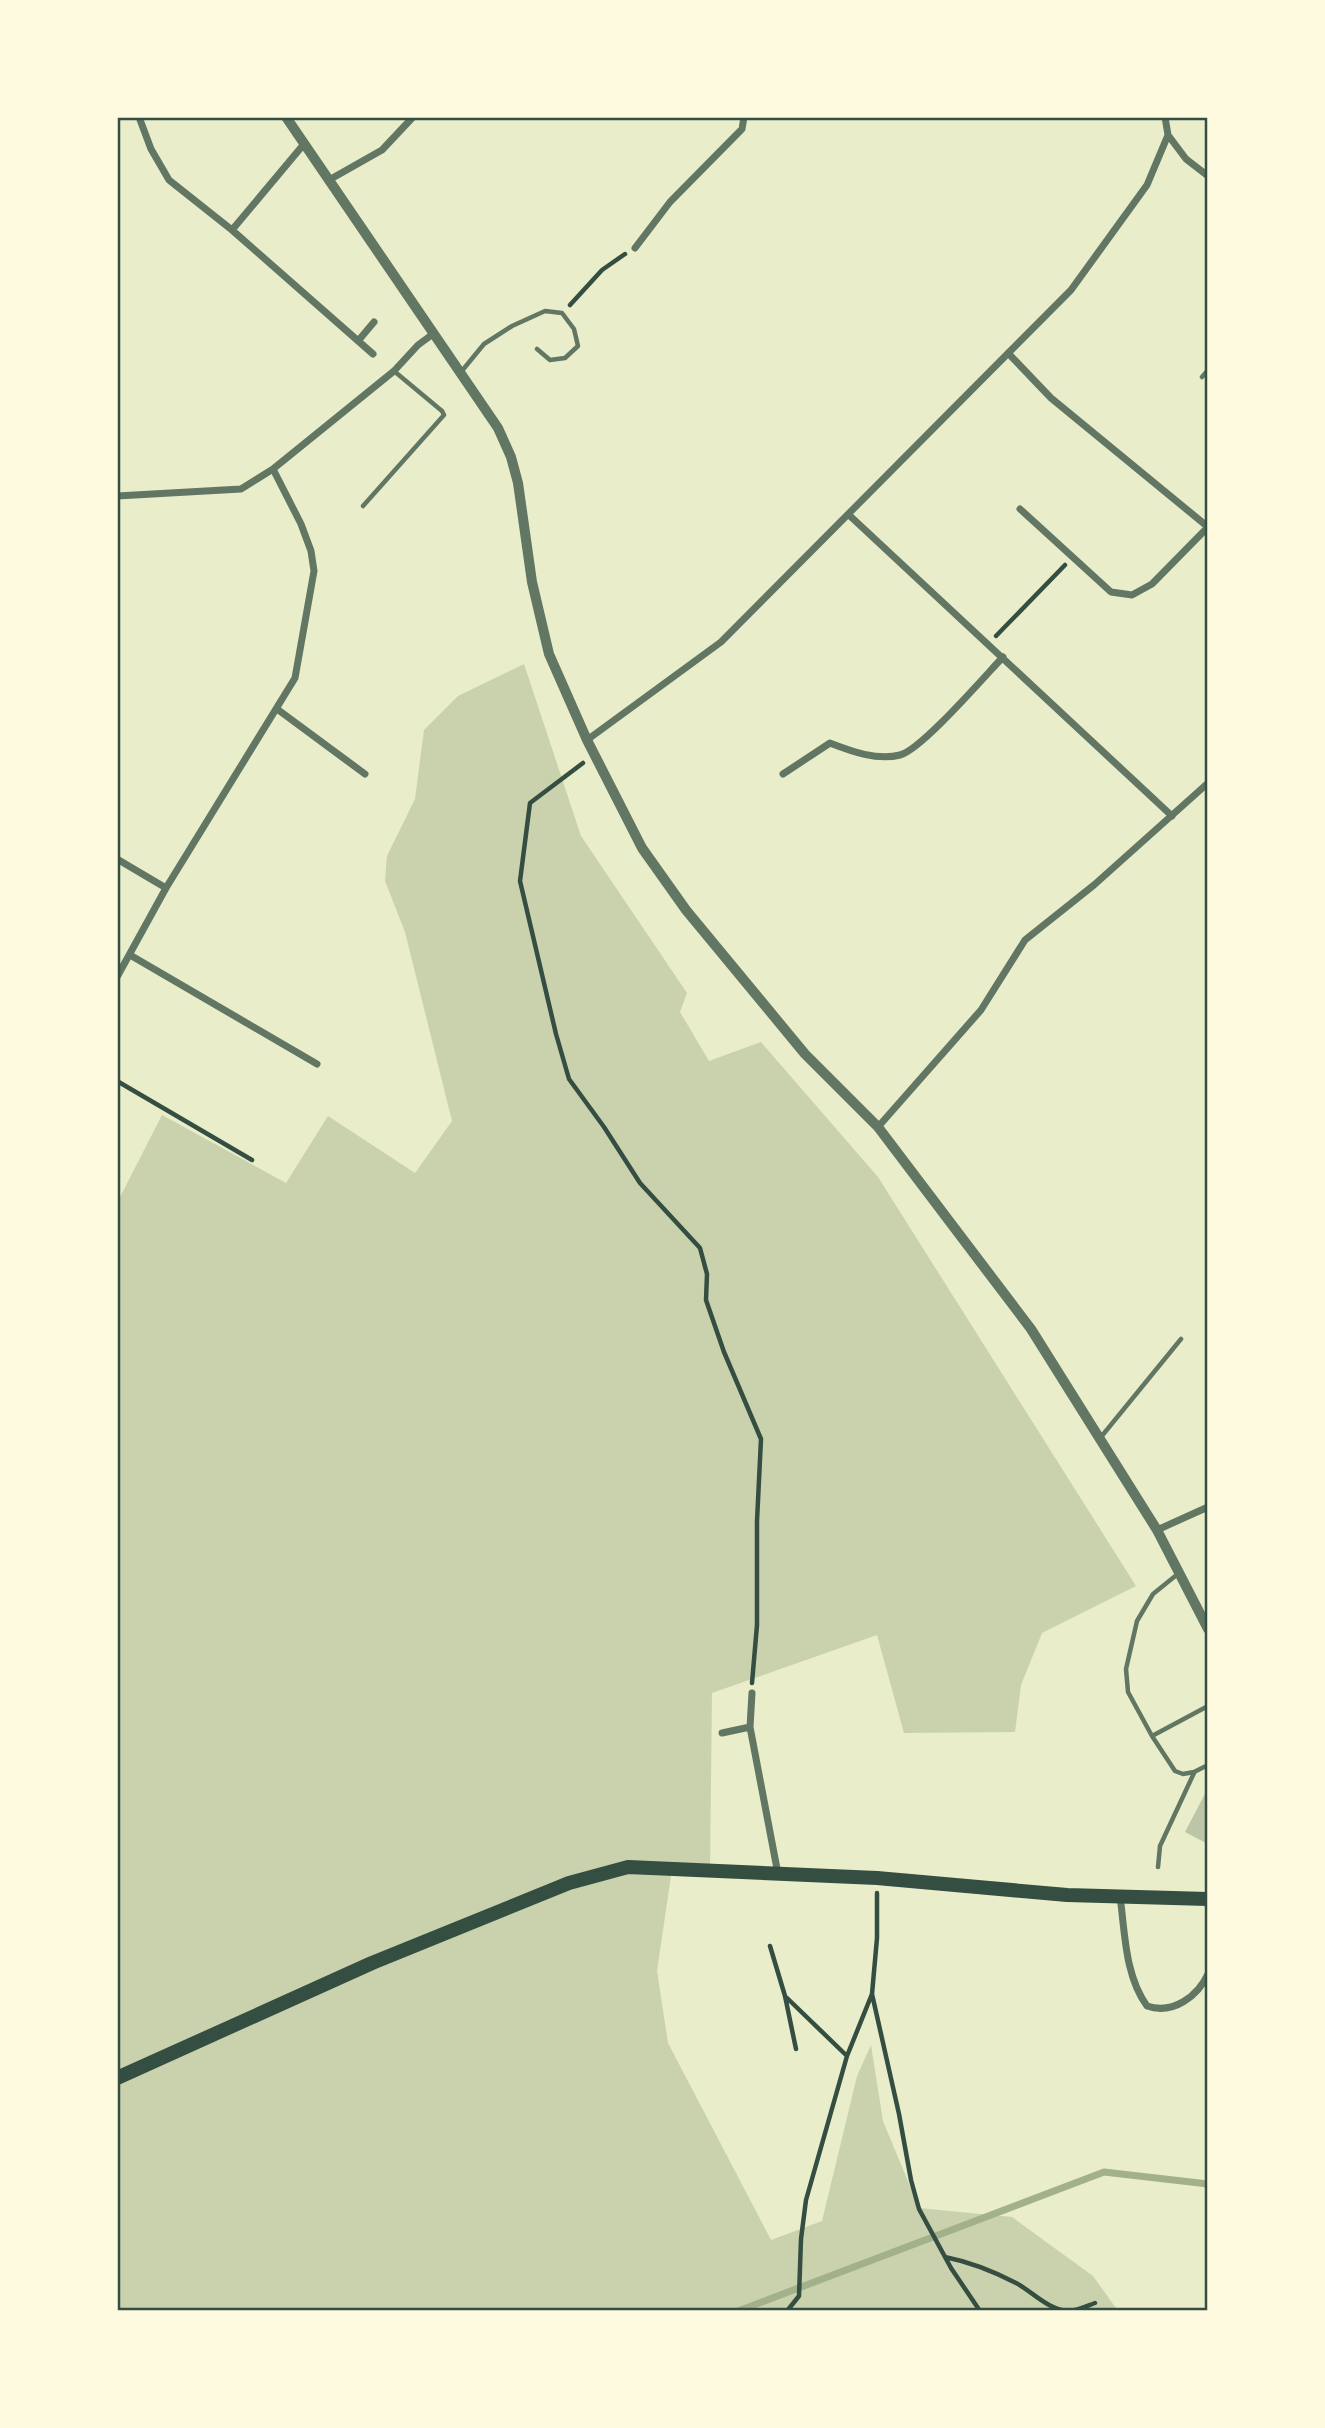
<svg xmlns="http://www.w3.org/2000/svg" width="1325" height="2428" font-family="'Sofia Sans Condensed',sans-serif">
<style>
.green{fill:#cad2ad}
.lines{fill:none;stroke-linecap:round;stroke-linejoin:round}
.stream{stroke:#a3b18a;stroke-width:7}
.building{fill:#bcc5a7}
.path{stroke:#344e41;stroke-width:4.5}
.service{stroke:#617663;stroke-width:4.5}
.minor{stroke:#617663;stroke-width:7}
.tertiary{stroke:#617663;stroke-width:10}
.primary{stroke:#344e41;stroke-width:14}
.neatline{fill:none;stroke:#344e41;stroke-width:2.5}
</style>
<rect width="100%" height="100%" fill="#e9edc9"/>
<path class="green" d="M524,664L581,836L687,993L680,1012L709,1061L761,1042L878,1177L1136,1586L1042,1633L1021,1685L1015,1732L904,1733L877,1635L712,1693L710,1871L672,1869L657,1971L668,2043L771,2240L822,2221L857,2076L871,2045L883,2121L919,2208L1012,2217L1093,2276L1118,2311H117V1203L162,1115L286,1183L328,1116L415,1173L452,1121L405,932L385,881L387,856L415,799L424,730L458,696Z"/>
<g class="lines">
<path class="stream" d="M738,2311L1104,2172L1208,2184"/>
</g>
<path class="building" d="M1208,1788V1844L1185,1832Z"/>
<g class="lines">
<path class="path" d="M570,305L602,270L625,254
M996,636L1065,565
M583,763L530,803L520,881L556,1034L569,1079L604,1127L640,1183L700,1248L707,1274L706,1300L724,1352L761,1439L757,1521V1625L752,1683
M117,1081L252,1160
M877,1893V1938L872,1994L899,2114L911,2180L919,2209L951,2268L980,2311
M770,1946L785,1996L796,2049
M787,1998L847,2056
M945,2257C970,2262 993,2271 1016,2283C1033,2292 1048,2310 1069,2311C1077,2311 1087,2306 1095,2303
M787,2311L799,2296L801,2239L806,2200L847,2056L872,1994"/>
<path class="service" d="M461,372L484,344L512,326L545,311L562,313L574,329L578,346L565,358L550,360L537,349
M1202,377L1208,370
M363,506L444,415L442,411L394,371
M1101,1437L1181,1339
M1179,1573L1153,1594L1137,1621L1126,1669L1128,1692L1152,1736L1175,1771L1183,1774L1194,1772L1208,1765
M1152,1736L1208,1706
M1158,1867L1160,1846L1194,1773"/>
<path class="minor" d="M139,117L151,149L169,180L232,230L373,354
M1168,135L1186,159L1208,176
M329,180L382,150L413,117
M232,230L304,144
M635,248L670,202L742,129L744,117
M358,341L374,322
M1008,353L1051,398L1208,527
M117,496L241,489L273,469L394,371L418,345L433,334
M1020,509L1111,592L1132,595L1152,584L1208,527
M849,515L1172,816
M277,709L365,774
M587,740L721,642L1071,290L1147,185L1168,135L1165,117
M783,774L830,743C851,751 877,761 900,755C921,750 984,677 1003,657
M117,859L166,888
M130,955L317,1064
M117,977L166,888L295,678L314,571L311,551L301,524L273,469
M878,1127L981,1010L1025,940L1094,885L1208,783
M1157,1530L1208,1507
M752,1693L750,1727L778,1874
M722,1733L750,1727
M1120,1896C1125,1933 1125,1976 1147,2006C1173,2015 1198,1996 1208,1974"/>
<path class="tertiary" d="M286,117L498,428L511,457L518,483L532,582L549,654L587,740L642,848L686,910L805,1054L878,1127L1031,1329L1157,1530L1208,1629"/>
<path class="primary" d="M117,2078L372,1963L569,1883L628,1867L877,1878L1067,1895L1208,1899"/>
</g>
<rect width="1325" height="2428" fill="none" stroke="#fefae0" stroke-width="238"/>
<rect x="119" y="119" width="1087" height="2190" class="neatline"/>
</svg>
